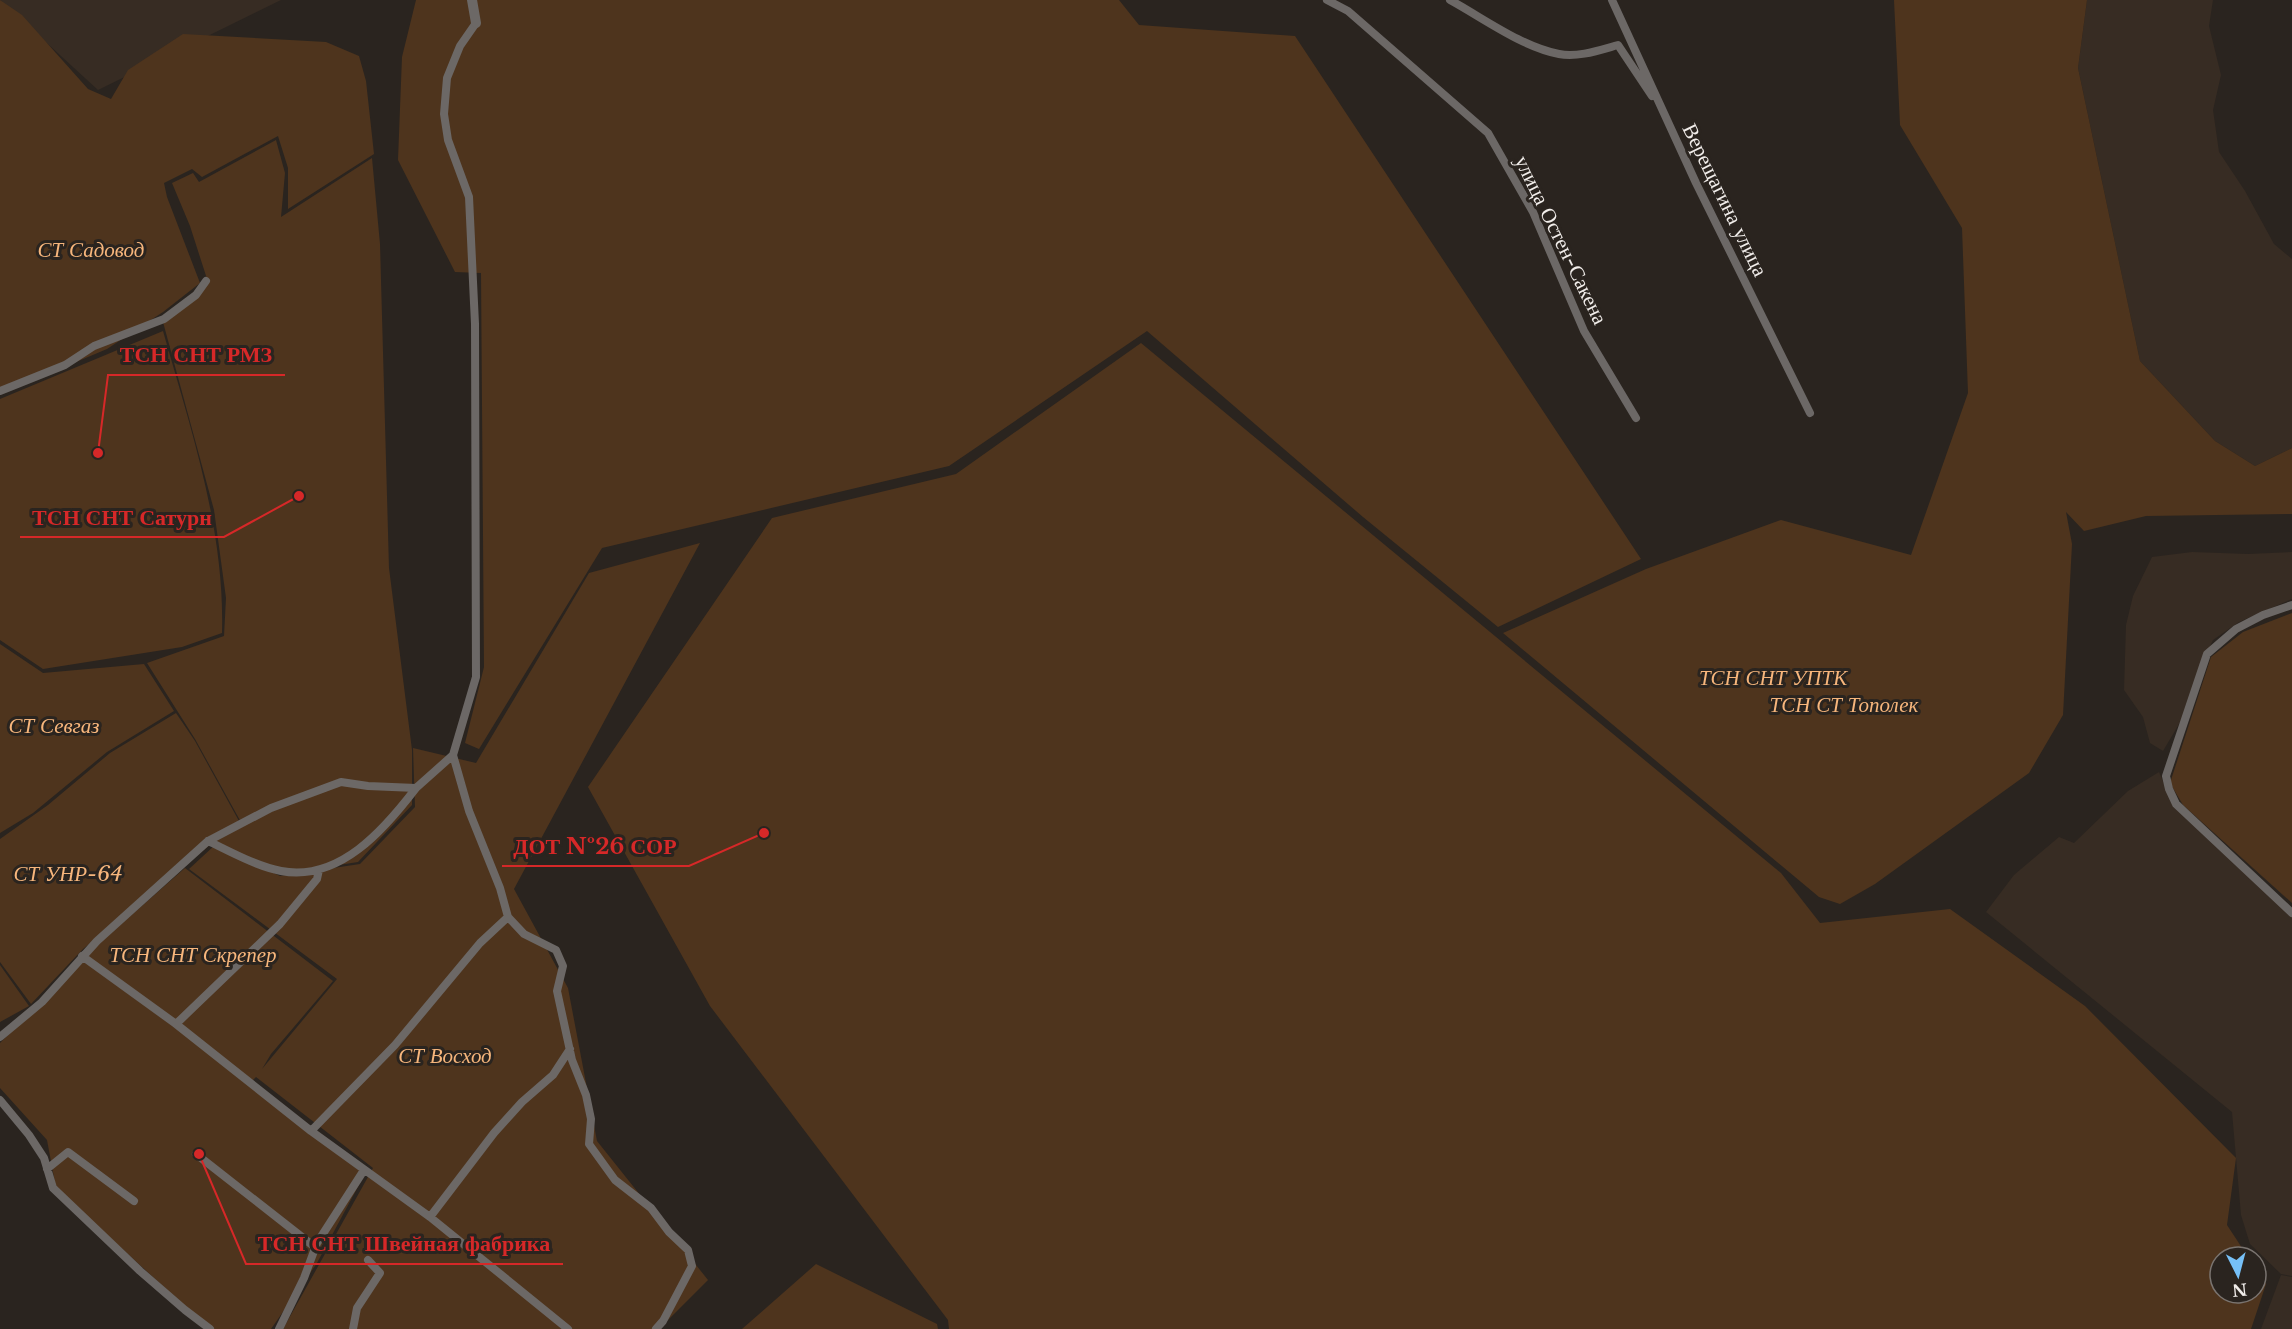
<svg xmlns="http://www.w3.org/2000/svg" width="2292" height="1329" font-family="'Libre Baskerville',serif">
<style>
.built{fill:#372c23}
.green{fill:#4e341d}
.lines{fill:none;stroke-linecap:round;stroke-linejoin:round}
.minor{stroke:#6c6866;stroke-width:8}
.tertiary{stroke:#6c6866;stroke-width:10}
.labels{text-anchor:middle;stroke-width:6;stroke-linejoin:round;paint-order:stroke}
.street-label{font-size:21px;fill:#f1edea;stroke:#2a241f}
.park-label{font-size:21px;font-style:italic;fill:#f7b67c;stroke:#2a241f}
.leader{fill:none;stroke:#d62828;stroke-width:2}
.callout-dot{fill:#d62828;stroke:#2a241f;stroke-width:2}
.callout-label{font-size:22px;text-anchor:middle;font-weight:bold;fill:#d62828;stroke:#2a241f;stroke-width:6;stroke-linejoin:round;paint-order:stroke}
</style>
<rect width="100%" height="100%" fill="#2a241f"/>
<path class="built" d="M0,0H281L98,90Z
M2087,0H2213L2209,26L2221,75L2213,110L2219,152L2245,191L2274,244L2292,259V448L2255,466L2215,441L2140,361L2078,68Z
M2192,552L2248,554L2292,552V599L2239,622L2213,640L2197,673L2185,714L2163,751L2150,743L2143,717L2124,690L2126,625L2133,596L2152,557Z
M2159,772L2171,800L2292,913V1276L2281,1274L2250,1244L2241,1215L2232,1112L1986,912L2014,875L2059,837L2074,843L2128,791Z
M2281,1275L2292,1277V1329H2261Z"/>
<path class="green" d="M0,0L22,15L88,89L111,99L128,70L183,34L326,42L359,56L366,81L374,154L288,209V168L278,136L202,177L192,169L164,183L167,197L200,283L163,312L107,349L0,394Z
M416,0H1119L1139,25L1295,36L1641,559L1498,627L1363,517L1147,331L949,466L602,548L479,749L465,743L484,667L481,273L455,272L398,160L402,57Z
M1894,0H2087L2078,68L2140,361L2215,441L2255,466L2292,448V514L2146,516L2084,531L2066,512L2072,544L2063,715L2029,773L1875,884L1840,904L1819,897L1503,633L1646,569L1781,520L1911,555L1968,393L1962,228L1900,125Z
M276,140L285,173L281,217L372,158L380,244L389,568L412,750V805L358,862L280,874L213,842L242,824L195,739L147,663L224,636L226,598L214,510L163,322L208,282L190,226L172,183L193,173L199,182Z
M163,331C191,430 225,529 222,633L182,647L43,669L0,640V399Z
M1141,343L1781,873L1820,923L1950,909L2085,1006L2236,1158L2227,1225L2248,1257H2220V1293H2256V1269L2266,1284L2251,1329H949L948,1320L710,1006L588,787L772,518L956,474Z
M700,543L514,889L568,988L597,1141L708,1280L659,1329H283L373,1168L256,1077L252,1081L86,955L185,868L333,981L271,1054L262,1069L337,979L189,869L215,845L280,876L360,864L415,807L413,748L476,763L589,573Z
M2292,613V903L2183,805L2170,783L2211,657L2243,632Z
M0,644L43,673L144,664L174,711L107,752L33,813L0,833Z
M176,713L195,741L239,821L83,949L31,1004L0,962V839L48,805L110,753Z
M82,960L368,1168L317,1263L271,1329H205L190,1311L56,1188L47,1140L0,1088V1043Z
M0,965L29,1006L0,1022Z
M816,1264L937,1324L938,1329H742Z"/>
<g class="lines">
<path class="minor" d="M1327,0L1348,11L1488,133L1533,212L1584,331L1636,418
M1450,0C1483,18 1522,47 1559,54C1577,58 1600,50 1618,45L1652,96
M1612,0L1696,183L1810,413
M476,23L460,46L447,78L444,114L448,140L469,197L475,324L476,677L453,755L469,811L500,888L508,917L524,934L556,950L563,966L557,991L572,1060L586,1095L591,1119L589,1144L615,1180L651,1208L669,1232L688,1250L692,1266L663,1321L656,1329
M0,391L65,365L94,346L164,319L196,295L206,281
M2292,605L2263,615L2236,629L2207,654L2166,776L2169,789L2176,804L2292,913
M208,841C231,852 256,866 281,871C339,882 384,830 416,788
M82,956L176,1024L311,1131L430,1217L568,1329
M176,1024L280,924L317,879L319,870
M0,1037L42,1002L97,941L208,841L271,808L341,782L368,786L416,788L453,755
M0,1100L29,1135L44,1158L53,1188L140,1271L185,1310L210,1329
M311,1131L395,1045L480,943L508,917
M196,1154L316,1248
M47,1169L68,1152L134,1201
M430,1217L494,1133L522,1102L553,1075L570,1049
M279,1329L304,1278L317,1243L364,1170
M353,1329L357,1308L380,1273L368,1260"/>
<path class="tertiary" d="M472,0L476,23"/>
</g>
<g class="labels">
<g class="street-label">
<text transform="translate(1725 200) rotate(64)" y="7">Верещагина улица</text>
<text transform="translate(1561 240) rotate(64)" y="7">улица Остен-Сакена</text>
</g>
<g class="park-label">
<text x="91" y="257">СТ Садовод</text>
<text x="1773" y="685">ТСН СНТ УПТК</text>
<text x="1844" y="712">ТСН СТ Тополек</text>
<text x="54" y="733">СТ Севгаз</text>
<text x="68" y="881">СТ УНР-64</text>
<text x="193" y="962">ТСН СНТ Скрепер</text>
<text x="445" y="1063">СТ Восход</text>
</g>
</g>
<path class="leader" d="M98 453L108 375H285M299 496L224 537H20M764 833L689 866H502M199 1154L246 1264H563"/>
<g class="callout-dot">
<circle cx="98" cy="453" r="6"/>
<circle cx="299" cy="496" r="6"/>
<circle cx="764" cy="833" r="6"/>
<circle cx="199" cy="1154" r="6"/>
</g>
<g class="callout-label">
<text x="196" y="362">ТСН СНТ РМЗ</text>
<text x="122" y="525">ТСН СНТ Сатурн</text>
<text x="595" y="854">ДОТ №26 СОР</text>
<text x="404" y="1251">ТСН СНТ Швейная фабрика</text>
</g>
<g transform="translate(2238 1275) rotate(174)"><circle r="28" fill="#2a241f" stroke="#7a7470" stroke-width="1.5"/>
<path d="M0-4.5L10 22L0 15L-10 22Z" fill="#76c0f7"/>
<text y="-9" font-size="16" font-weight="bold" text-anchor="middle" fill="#f1edea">N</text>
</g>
</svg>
